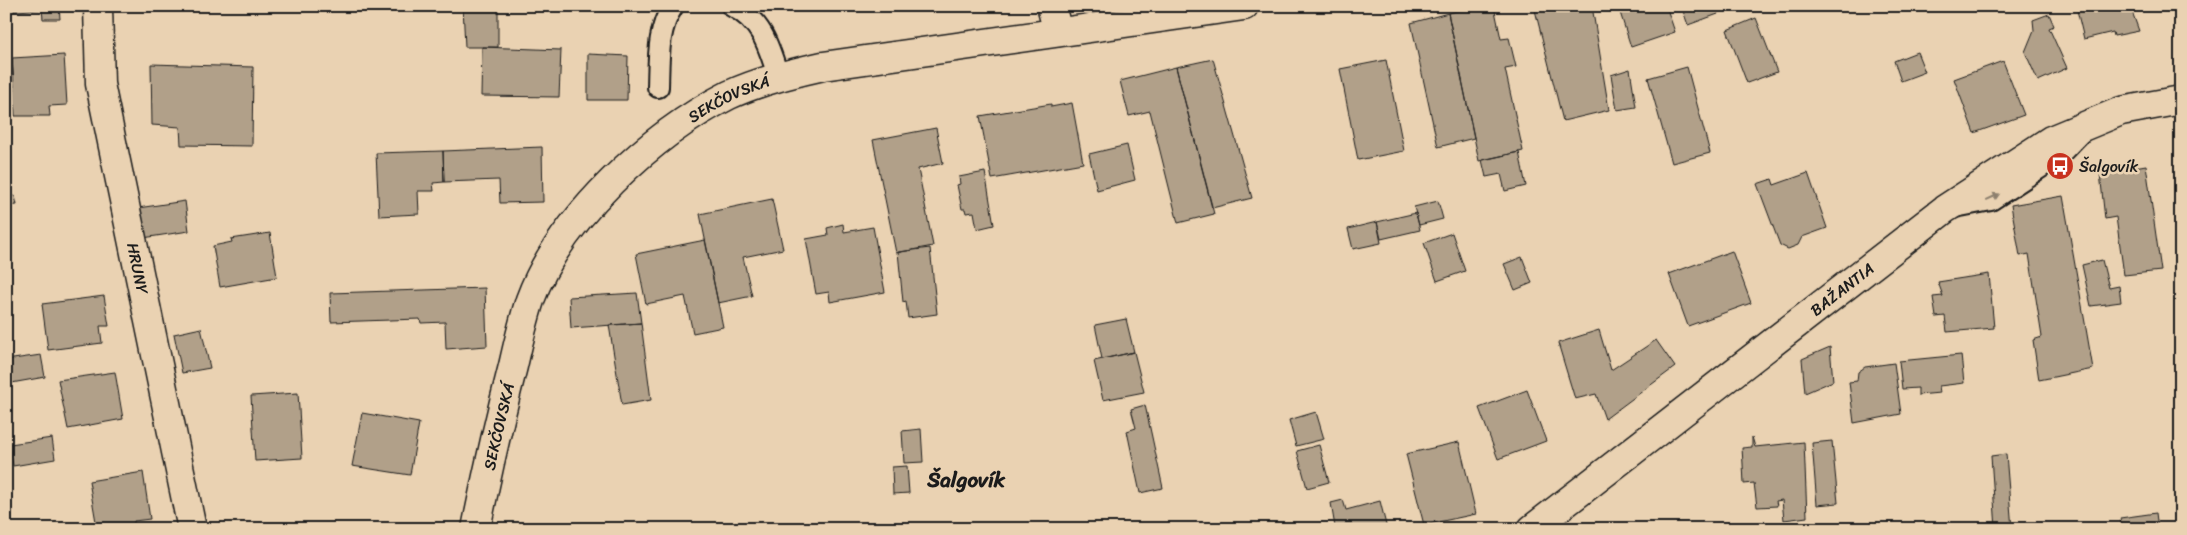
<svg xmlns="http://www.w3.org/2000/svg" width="2187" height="535" font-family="Sriracha,sans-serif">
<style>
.building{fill:#b1a089;stroke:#1c1c1c}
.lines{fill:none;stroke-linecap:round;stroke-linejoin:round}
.service-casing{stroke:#1c1c1c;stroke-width:24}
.minor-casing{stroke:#1c1c1c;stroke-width:31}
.tertiary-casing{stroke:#1c1c1c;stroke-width:31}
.service{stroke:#ead2b2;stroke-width:20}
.minor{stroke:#ead2b2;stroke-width:28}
.tertiary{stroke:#ead2b2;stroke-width:28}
.oneway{fill:#8d806e}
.labels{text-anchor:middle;stroke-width:5;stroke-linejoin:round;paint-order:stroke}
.street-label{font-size:16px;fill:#1c1c1c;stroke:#ead2b2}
.poi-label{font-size:16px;fill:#1c1c1c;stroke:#ead2b2;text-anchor:start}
.district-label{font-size:21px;font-weight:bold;fill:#1c1c1c;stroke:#ead2b2}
</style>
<rect width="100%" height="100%" fill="#ead2b2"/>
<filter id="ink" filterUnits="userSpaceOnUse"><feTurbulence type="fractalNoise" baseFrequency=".02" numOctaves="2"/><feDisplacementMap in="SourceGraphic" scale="10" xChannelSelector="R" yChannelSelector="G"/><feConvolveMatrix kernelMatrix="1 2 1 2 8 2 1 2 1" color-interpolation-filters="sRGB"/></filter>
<g filter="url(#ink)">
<path class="building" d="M6,6H59L60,19H43L42,9L6,12Z
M463,6H498V47H465Z
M1480,6H1494L1501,39L1509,38L1516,67L1505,69L1523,151L1479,161L1448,13Z
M1534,6H1592L1609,110L1563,121Z
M1618,6H1666L1675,32L1631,47Z
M1687,6H1724L1716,9L1718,14L1688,25L1683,11L1688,9Z
M2076,6H2130L2139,31L2114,36L2113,32L2084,39Z
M1448,13L1474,138L1438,147L1411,23Z
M2049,14L2054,26L2049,28L2067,68L2038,81L2025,52L2034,30L2033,20Z
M1756,18L1777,72L1747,83L1727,30Z
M482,47L561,50L559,97L481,96Z
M1917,52L1925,72L1901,81L1894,61Z
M588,54L628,56L627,100H588Z
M64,55L67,105L49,106L50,116H15L12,58Z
M6,58H12L14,87H6Z
M1213,59L1252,198L1212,208L1176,67Z
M1386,60L1404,151L1358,160L1340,69Z
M2003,61L2024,115L1974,133L1954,79Z
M151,64L253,67L252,146L181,145L180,127L152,125Z
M1176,67L1214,214L1178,223L1150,111L1129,116L1120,81Z
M1687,67L1710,153L1672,163L1648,78Z
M1630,69L1636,107L1617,110L1611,75Z
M1072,103L1083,163L992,179L980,116L1051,104V107Z
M936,128L943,163L918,169L933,246L896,253L873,140Z
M1127,145L1135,180L1097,190L1089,154Z
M542,147L543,202L500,203L499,180L444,182L443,151Z
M443,151L444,182L433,183L434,191H418L419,214L379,216L376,153Z
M1519,152L1526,186L1505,191L1501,174L1486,177L1482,160Z
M2146,165L2161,271L2124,275L2116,217L2105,219L2100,173Z
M985,172L994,225L977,229L974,212L966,213L965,209H962L957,185L960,184L959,177Z
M1808,173L1827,228L1802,237L1798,245L1788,249L1780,245L1757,184L1772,179L1774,185Z
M7,174L10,196H15L17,205L6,206Z
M2063,196L2093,369L2039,380L2033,340L2042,337L2029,254L2020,256L2011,205Z
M772,199L783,249L743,257L752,296L718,303L700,214Z
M185,201L189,231L143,238L138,208Z
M1438,201L1443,219L1419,225L1414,207Z
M1416,213L1420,230L1381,239L1377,222Z
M1377,222L1381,243L1353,249L1348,229Z
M843,224L844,232L873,227L885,292L830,302L829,292L816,294L806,239L828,235L827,228Z
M270,233L277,277L220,287L213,246L232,242L231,239Z
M1452,233L1465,271L1437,281L1424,243Z
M705,240L723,327L693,333L685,296L646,304L636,254Z
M930,248L937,314L908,318L906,301L903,302L898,252Z
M1732,251L1751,303L1688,326L1669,274Z
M1522,257L1532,283L1515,290L1504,264Z
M2102,260L2109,288L2119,286L2121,302L2091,306L2082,265Z
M1989,274L1994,328L1947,332L1945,316L1936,317L1933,297L1943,296L1938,282Z
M485,288L487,346L446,349L445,322L421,323L420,319L331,322L330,293Z
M637,293L641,323L571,328L569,297Z
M104,296L109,326H100L102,343L48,350L42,304Z
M1126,319L1134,352L1102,359L1095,325Z
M641,323L651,400L622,405L609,325Z
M201,328L210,368L182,373L174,334Z
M1599,330L1611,370L1656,340L1675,367L1605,419L1596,394L1575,399L1558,343Z
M1830,347L1833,381L1805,393L1802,359Z
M1134,352L1144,392L1103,400L1094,361Z
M41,355L45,377L6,384V360Z
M1961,355L1964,383L1939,386L1940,393L1918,395V388L1902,389L1899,361Z
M1894,363L1901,414L1854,423L1849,382L1857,381L1858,372L1865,367Z
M115,372L123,419L68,429L58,380Z
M1527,390L1546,441L1498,459L1479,408Z
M298,393L302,458L255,461L251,396Z
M1145,405L1163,488L1140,493L1127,431L1136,428L1131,409Z
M1316,412L1324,439L1296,446L1289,420Z
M362,413L419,423L410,475L352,466Z
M921,429L923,462L904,463L902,431Z
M1752,437L1755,447L1804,442L1807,517L1784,520L1782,500L1776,501L1777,506L1757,507L1754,483L1744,484L1743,464L1742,448L1752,447Z
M52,438L55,459L13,466L10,444Z
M1832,441L1838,503L1817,505L1812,443Z
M1459,442L1476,514L1424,525L1406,454Z
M1319,445L1329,482L1307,488L1297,451Z
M2006,454L2012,529H1996L1991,456Z
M907,466L909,493L893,494L892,467Z
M143,472L150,519L134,521V529H72V526L96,522L89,481Z
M1343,500L1346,510L1380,501L1387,529H1329L1335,527L1331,503Z
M2156,513L2158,529H2122L2120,518Z"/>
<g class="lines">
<g class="service-casing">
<path id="service" d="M732,6C762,21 769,47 778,76
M658,87C659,59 657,30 673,6
M1955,207L1991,200L2058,156L2083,130"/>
</g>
<g class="minor-casing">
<g id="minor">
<path id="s1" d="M98,6L100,84L192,529"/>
<path d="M1051,6L1058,32"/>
<path id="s2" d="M1532,529L1945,209L2051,140L2121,111L2181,100"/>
</g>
</g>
<g class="tertiary-casing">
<g id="tertiary">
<path id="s3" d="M476,529C487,474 499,420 513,366C518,344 523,322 530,300C560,218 652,134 729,95C759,81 791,73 823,66L1244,6"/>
</g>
</g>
<use href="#service" class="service"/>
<use href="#minor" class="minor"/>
<use href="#tertiary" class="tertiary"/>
</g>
<defs><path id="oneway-solid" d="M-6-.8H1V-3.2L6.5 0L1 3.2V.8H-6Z" transform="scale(1.25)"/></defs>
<use class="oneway" href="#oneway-solid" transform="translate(1993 197) rotate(-25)"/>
</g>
<defs>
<g id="bus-disc" transform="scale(1.4375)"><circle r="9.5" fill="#c8321e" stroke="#ead2b2"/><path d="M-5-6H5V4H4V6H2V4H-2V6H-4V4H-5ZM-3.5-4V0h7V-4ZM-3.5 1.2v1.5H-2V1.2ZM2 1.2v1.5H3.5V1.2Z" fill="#fff"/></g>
</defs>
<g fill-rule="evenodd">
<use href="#bus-disc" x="2060" y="166"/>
</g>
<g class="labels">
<g class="street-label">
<text dy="6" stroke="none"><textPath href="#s3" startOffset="525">SEKČOVSKÁ</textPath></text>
<text dy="6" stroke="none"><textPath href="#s1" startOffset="266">HRUNY</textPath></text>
<text dy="6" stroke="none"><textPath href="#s2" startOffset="392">BAŽANTIA</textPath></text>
<text dy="6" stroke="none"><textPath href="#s3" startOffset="105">SEKČOVSKÁ</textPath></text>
</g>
<g class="poi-label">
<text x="2079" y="172">Šalgovík</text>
</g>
<g class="district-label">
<text x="966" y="487">Šalgovík</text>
</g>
</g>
<rect width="2187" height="535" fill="none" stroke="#ead2b2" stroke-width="25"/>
<rect x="12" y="12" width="2162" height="510" fill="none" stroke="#1c1c1c" stroke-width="2" filter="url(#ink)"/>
</svg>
